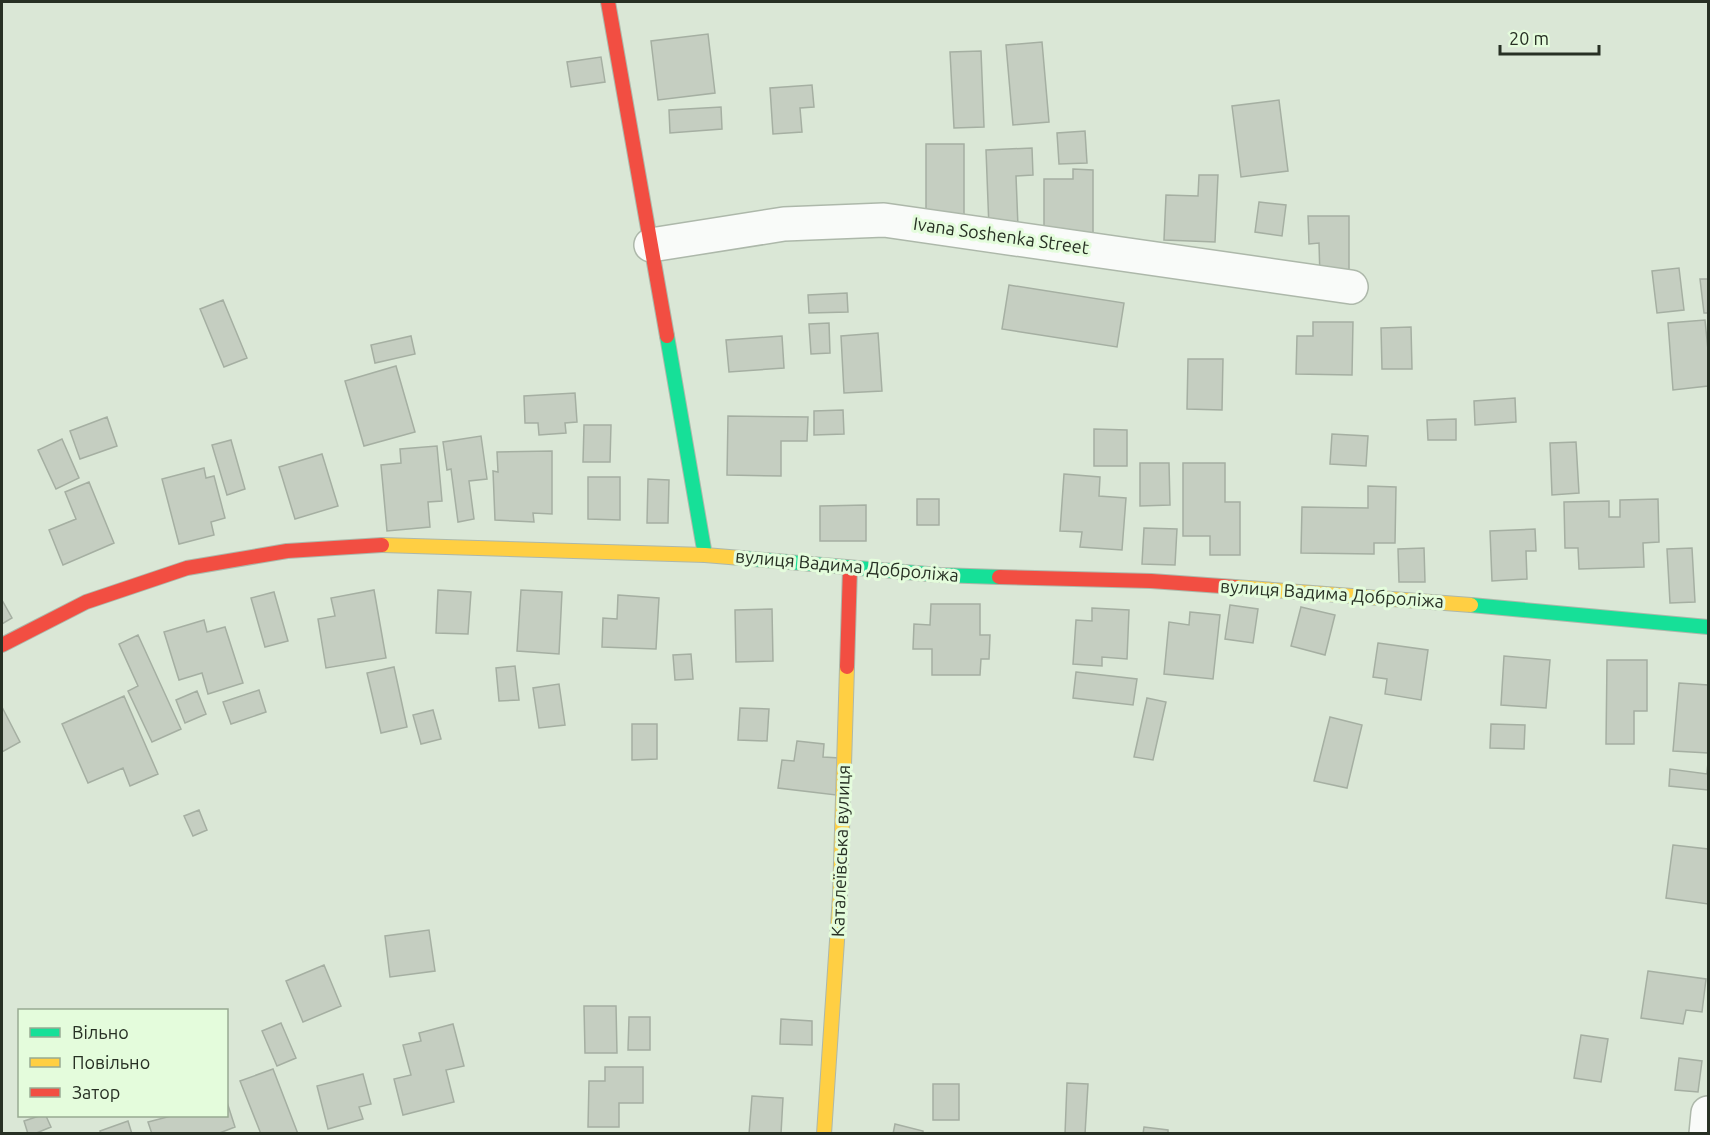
<svg xmlns="http://www.w3.org/2000/svg" width="1710" height="1135" font-family="Ubuntu,sans-serif">
<style>
.building{fill:#c5cec1;stroke:#a5afa2;stroke-width:1.5}
.lines{fill:none;stroke-linecap:round;stroke-linejoin:round}
.street-casing{stroke:#adb8aa;stroke-width:36}
.fast-casing{stroke:#adb8aa;stroke-width:16}
.slow-casing{stroke:#adb8aa;stroke-width:16}
.jam-casing{stroke:#adb8aa;stroke-width:16}
.street{stroke:#f9fbf9;stroke-width:33}
.fast{stroke:#16e098;stroke-width:14}
.slow{stroke:#ffcf43;stroke-width:14}
.jam{stroke:#f24e42;stroke-width:14}
.labels{text-anchor:middle;stroke-width:6;stroke-linejoin:round;paint-order:stroke}
.street-label{font-size:18px;fill:#273024;stroke:#e4fcdc}
</style>
<rect width="100%" height="100%" fill="#dae7d6"/>
<path class="building" d="M708,34L715,93L658,100L651,41Z
M1042,42L1049,122L1013,125L1006,45Z
M981,51L984,127L954,128L950,52Z
M601,57L605,82L571,87L567,62Z
M812,85L814,107L800,108L802,132L773,134L770,88Z
M1279,100L1288,171L1241,177L1232,106Z
M721,107L722,129L670,133L669,110Z
M1085,131L1087,163L1059,164L1057,133Z
M926,144H964V225L926,224Z
M1032,148L1033,175L1016,176L1018,227L989,228L986,150Z
M1073,169L1093,170V233L1044,232V179H1073Z
M1199,175H1218L1215,242L1164,240L1166,195L1198,196Z
M1259,202L1286,205L1282,236L1255,232Z
M1308,216H1349V276L1320,277L1319,243L1309,244Z
M1679,268L1684,310L1657,313L1652,271Z
M1700,279H1708V313H1704Z
M1009,285L1124,303L1117,347L1002,329Z
M847,293L848,312L809,313L808,295Z
M223,300L247,358L224,367L200,309Z
M1705,320L1708,350V386L1673,390L1668,323Z
M1313,322H1353L1352,375L1296,374L1297,336H1313Z
M829,323L830,353L811,354L809,324Z
M1411,327L1412,369H1382L1381,328Z
M878,333L882,391L844,393L841,336Z
M411,336L415,354L375,363L371,345Z
M782,336L784,368L729,372L726,340Z
M1188,359H1223L1222,410L1187,409Z
M396,366L415,432L364,446L345,381Z
M575,393L577,422L565,423L566,433L539,435L538,423H525L524,396Z
M1515,398L1516,422L1475,425L1474,401Z
M843,410L844,434L814,435V411Z
M728,416L808,417L807,441H781V476L727,475Z
M107,417L117,446L80,459L70,431Z
M1456,419V440H1428L1427,420Z
M584,425H611L610,462H583Z
M1094,429L1127,430V466H1094Z
M1332,434L1368,436L1366,466L1330,464Z
M481,436L487,479L469,481L474,519L458,522L451,469L447,470L443,442Z
M62,439L79,478L56,489L38,450Z
M231,440L245,489L227,495L212,445Z
M1576,442L1579,493L1552,495L1550,443Z
M437,446L442,501L428,502L430,527L387,531L381,465L401,463L400,449Z
M552,451V514L533,513L534,522L495,520L493,471L498,472L497,452Z
M322,454L338,506L295,519L279,467Z
M1140,463H1169L1170,505L1140,506Z
M1183,463H1225V502H1240V555H1210V536H1183Z
M204,468L206,478L214,476L225,518L211,522L214,535L179,544L162,479Z
M1064,474L1100,477L1099,496L1126,498L1122,550L1080,547L1082,532L1060,531Z
M588,477H620V520L588,519Z
M648,479L669,480L668,523H647Z
M89,482L114,543L63,565L49,530L76,519L65,492Z
M1368,486L1396,487L1395,543H1374V554L1301,553L1302,507L1368,508Z
M917,499H939V525H917Z
M1658,499L1659,542L1643,543L1644,567L1579,569L1578,548H1565L1564,502L1609,501V517H1620V500Z
M866,505V541H820V506Z
M1144,528L1177,529L1175,565L1142,564Z
M1535,529L1536,551H1526L1527,579L1492,581L1490,531Z
M1424,548L1425,582H1399L1398,549Z
M1692,548L1695,602L1670,603L1667,549Z
M374,590L386,658L326,668L318,619L335,616L331,598Z
M438,590L471,592L468,634L436,633Z
M521,590L562,592L559,654L517,651Z
M274,592L288,641L265,647L251,598Z
M618,595L659,598L656,649L602,647L603,618L617,619Z
M2,600L12,618L2,624Z
M931,604H980V635H990L989,659H981L980,675H932V649H913L914,624L930,625Z
M1230,605L1258,609L1253,643L1225,639Z
M1301,607L1335,615L1325,655L1291,646Z
M1092,608L1129,610L1127,659L1102,657V666L1073,664L1076,620L1092,621Z
M772,609L773,661L736,662L735,610Z
M1190,612L1220,615L1213,679L1164,674L1169,622L1189,625Z
M204,620L207,632L225,627L243,683L208,694L202,673L179,680L164,632Z
M138,635L181,729L152,742L128,691L138,686L119,644Z
M1378,643L1428,650L1421,700L1385,694L1387,679L1373,677Z
M691,654L693,679L675,680L673,655Z
M1504,656L1550,660L1546,708L1501,705Z
M1607,660H1647V711H1634V744H1606Z
M515,666L519,700L499,701L496,668Z
M394,667L407,727L381,733L367,673Z
M1076,672L1137,679L1133,705L1073,698Z
M1679,683L1708,685V753L1673,751Z
M559,684L565,725L539,728L533,688Z
M259,690L266,712L231,724L223,702Z
M197,691L206,714L185,723L176,700Z
M124,696L158,774L130,786L123,768L88,783L62,724Z
M1147,698L1166,702L1153,760L1134,757Z
M2,707L20,742L2,752Z
M740,708L769,709L767,741L738,740Z
M433,710L441,739L421,744L413,715Z
M1330,717L1362,725L1347,788L1314,781Z
M632,724H657V759L632,760Z
M1491,724L1525,725L1524,749L1490,748Z
M797,741L824,744L823,757L840,758L836,795L778,788L782,760L794,761Z
M1708,762V790L1669,786L1670,769L1707,774Z
M199,810L207,830L193,836L184,816Z
M1673,845L1708,849V904L1666,898Z
M429,930L435,971L390,977L385,936Z
M324,965L341,1006L303,1022L286,981Z
M1648,971L1706,979L1702,1012L1686,1010L1683,1024L1641,1018Z
M584,1006H616L617,1053H585Z
M629,1017H650V1050H628Z
M781,1019L812,1021V1045L780,1044Z
M281,1023L296,1058L277,1066L262,1031Z
M453,1024L464,1066L446,1070L454,1102L403,1115L394,1079L411,1075L403,1045L421,1041L419,1033Z
M1581,1035L1608,1039L1601,1082L1574,1078Z
M1679,1058L1702,1061L1698,1092L1675,1090Z
M605,1067H643V1103H619V1127H588L589,1081H605Z
M273,1069L298,1134H261L240,1081Z
M363,1074L371,1104L359,1107L363,1119L328,1129L317,1086Z
M1067,1083L1088,1084L1085,1134H1065Z
M933,1084H959V1120H933Z
M752,1096L783,1098L781,1134H749Z
M226,1099L235,1127L217,1134H152L148,1122L171,1116H226Z
M39,1116H46L51,1127L34,1134H28L24,1121Z
M128,1121L132,1134H101L100,1131Z
M895,1124L923,1131V1134H893Z
M1144,1127L1168,1130V1134H1143Z"/>
<g class="lines">
<g class="street-casing">
<path id="street" d="M651,245L784,224L884,220L1351,287
M1706,1134L1708,1113"/>
</g>
<g class="fast-casing">
<path id="fast" d="M667,336L705,555
M741,558L940,575L999,577
M1471,605L1708,627"/>
</g>
<g class="slow-casing">
<path id="slow" d="M382,545L705,555L741,558
M1235,587L1471,605
M824,1134L840,896L847,667"/>
</g>
<g class="jam-casing">
<path id="jam" d="M608,2L667,336
M999,577L1151,581L1235,587
M2,645L86,602L187,568L287,551L382,545
M847,667L850,568"/>
</g>
<use href="#street" class="street"/>
<use href="#fast" class="fast"/>
<use href="#slow" class="slow"/>
<use href="#jam" class="jam"/>
</g>
<g class="labels">
<g class="street-label">
<text transform="translate(1001 236) rotate(8)" y="6">Ivana Soshenka Street</text>
<text transform="translate(847 566) rotate(5)" y="6">вулиця Вадима Доброліжа</text>
<text transform="translate(1332 594) rotate(4)" y="6">вулиця Вадима Доброліжа</text>
<text transform="translate(841 851) rotate(-88)" y="6">Каталеївська вулиця</text>
</g>
</g>
<rect width="1710" height="1135" fill="none" stroke="#273024" stroke-width="6"/>
<rect x="18" y="1009" width="210" height="108" fill="#e4fcdc" stroke="#98aa92" stroke-width="1.5"/>
<rect x="30" y="1028" width="30" height="9" fill="#16e098" stroke="#98aa92" stroke-width="1.5"/>
<text x="72" y="1039" font-size="18" fill="#273024">Вільно</text>
<rect x="30" y="1058" width="30" height="9" fill="#ffcf43" stroke="#98aa92" stroke-width="1.5"/>
<text x="72" y="1069" font-size="18" fill="#273024">Повільно</text>
<rect x="30" y="1088" width="30" height="9" fill="#f24e42" stroke="#98aa92" stroke-width="1.5"/>
<text x="72" y="1099" font-size="18" fill="#273024">Затор</text>
<path d="M1500 45v9h99v-9" fill="none" stroke="#273024" stroke-width="3"/>
<text x="1509" y="45" font-size="18" fill="#273024" stroke="#e4fcdc" stroke-width="4.5" paint-order="stroke">20 m</text>
</svg>
